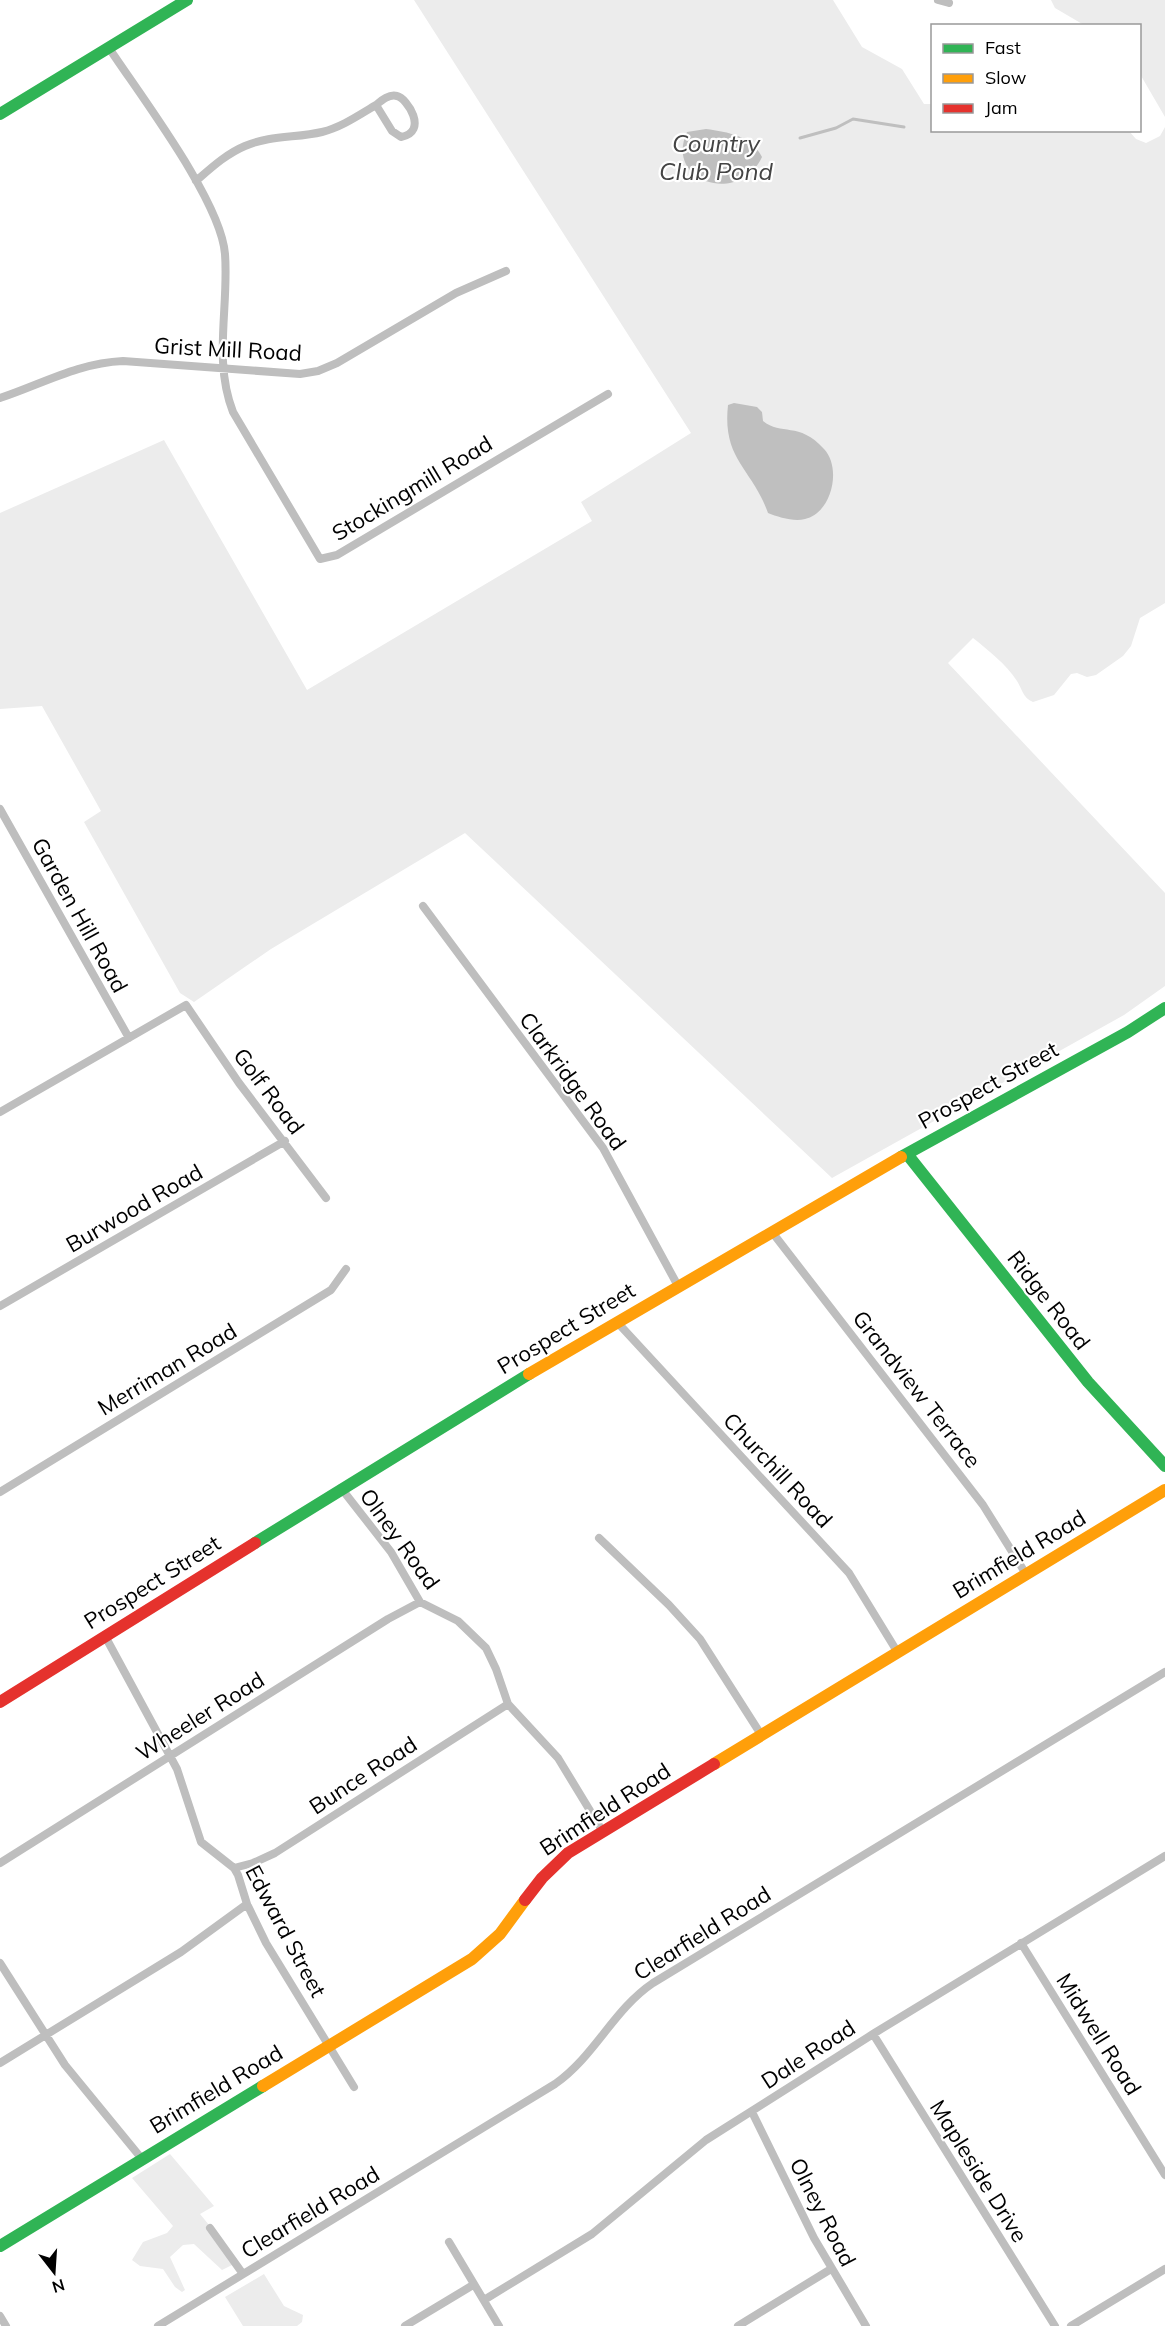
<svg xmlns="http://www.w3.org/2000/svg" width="1165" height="2326" font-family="Mulish,sans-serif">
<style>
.green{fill:#ececec}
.water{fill:#bfbfbf}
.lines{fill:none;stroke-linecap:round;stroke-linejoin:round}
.stream{stroke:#bfbfbf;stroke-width:3}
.street{stroke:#bebebe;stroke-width:8}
.fast{stroke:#30b455;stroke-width:12}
.slow{stroke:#ff9f0a;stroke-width:12}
.jam{stroke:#e5322d;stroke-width:12}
.labels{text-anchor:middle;stroke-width:4.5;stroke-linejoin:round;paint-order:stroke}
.street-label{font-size:22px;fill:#000;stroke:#fff}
.water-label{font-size:24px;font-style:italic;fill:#444;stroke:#fff}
</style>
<rect width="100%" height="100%" fill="#fff"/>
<path class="green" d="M414,0H833L862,47L902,69L924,104H932V130L1129,131L1136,139L1146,143L1160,136L1165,127V603L1140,618L1131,646L1123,656L1096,675L1087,677L1077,673L1071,674L1054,695L1033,702C1023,698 1022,689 1017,681C1006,664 988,650 973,638L948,663L1165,893V986L1124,1015L832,1178L465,833L271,949L194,1002L180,993L84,822L101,811L42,706L0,709V513L164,440L307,690L592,521L581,502L691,433Z
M1051,0H1165V117L1140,74V26L1084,25L1055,8Z
M170,2154L214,2206L200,2214L237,2259L236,2263L222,2270L194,2244L183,2245L170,2257L185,2290L182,2292L175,2287L163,2269L140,2266L132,2260L143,2242L167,2233L173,2226L132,2178Z
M264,2274L284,2306L303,2315L302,2322L297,2326H243L225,2297Z"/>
<path class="water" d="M706,129C728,132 752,136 762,157C739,206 664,182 687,132Z
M734,403L757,407L762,412L763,421C781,436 799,421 824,449C842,468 832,513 805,519C794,522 778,517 768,513C752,468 722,460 728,405Z"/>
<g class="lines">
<path class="stream" d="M800,138L836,128L853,119L904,127"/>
<path class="street" d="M938,0L949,3
M109,48C140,95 221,201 225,254C229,307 213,361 233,412L320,559L337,555L608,394
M196,181C211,168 226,154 245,146C270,135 297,138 322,132C342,127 359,115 376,105L392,131L401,137C429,132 407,98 397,96C389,94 382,100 376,105
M0,398C42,384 78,363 123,361L300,374L318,371L337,363L456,293L506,271
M0,809L129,1038
M423,906L603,1148L678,1286
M0,1112L186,1005L239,1083L326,1198
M772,1232L983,1505L1026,1574
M0,1306L285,1141
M617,1322L849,1573L898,1653
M341,1488L391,1552L420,1602L458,1621L486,1648L496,1669L508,1704L558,1758L603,1832
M0,1492L331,1290L346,1269
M599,1538L669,1605L700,1639L762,1736
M105,1636L177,1769L201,1842L234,1868L238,1875L247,1904L266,1943L354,2087
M0,1863L388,1619L420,1602
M234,1868L253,1863L275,1853L508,1704
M1021,1943L1165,2175
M0,1963L65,2065L142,2159
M873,2034L1055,2326
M0,2063L181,1952L247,1904
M752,2112L814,2238L866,2326
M210,2228L243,2274
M449,2242L499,2326
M484,2300L592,2234L706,2140L873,2034L1165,1856
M0,2316L6,2326
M158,2326L555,2084C595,2056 613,2010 653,1983L1165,1672
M405,2326L473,2285
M738,2326L831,2269
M1071,2326L1165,2269"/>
<path class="fast" d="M0,114L187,0
M907,1154L1088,1382L1165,1466
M901,1157L1128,1032L1165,1008
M255,1543L529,1374
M0,2246L263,2086"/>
<path class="slow" d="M529,1374L901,1157
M714,1764L1165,1490
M263,2086L472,1959L500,1934L525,1900"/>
<path class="jam" d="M0,1702L255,1543
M525,1900L542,1878L568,1853L714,1764"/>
</g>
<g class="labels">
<g class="street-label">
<text transform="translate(228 349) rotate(3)" y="8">Grist Mill Road</text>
<text transform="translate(412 488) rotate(-31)" y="8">Stockingmill Road</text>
<text transform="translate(80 915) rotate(61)" y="8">Garden Hill Road</text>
<text transform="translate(573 1081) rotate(54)" y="8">Clarkridge Road</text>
<text transform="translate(988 1085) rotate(-29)" y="8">Prospect Street</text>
<text transform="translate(269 1091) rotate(53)" y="8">Golf Road</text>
<text transform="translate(134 1208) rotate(-30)" y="8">Burwood Road</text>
<text transform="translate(1049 1300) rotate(52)" y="8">Ridge Road</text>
<text transform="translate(566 1328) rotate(-31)" y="8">Prospect Street</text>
<text transform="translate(167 1369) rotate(-31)" y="8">Merriman Road</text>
<text transform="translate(917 1389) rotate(52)" y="8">Grandview Terrace</text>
<text transform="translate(778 1470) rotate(47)" y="8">Churchill Road</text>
<text transform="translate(400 1539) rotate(54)" y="8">Olney Road</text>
<text transform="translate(1019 1554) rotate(-31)" y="8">Brimfield Road</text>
<text transform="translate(152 1582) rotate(-32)" y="8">Prospect Street</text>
<text transform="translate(200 1716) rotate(-32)" y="8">Wheeler Road</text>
<text transform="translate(363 1775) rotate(-33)" y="8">Bunce Road</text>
<text transform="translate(605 1809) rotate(-33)" y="8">Brimfield Road</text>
<text transform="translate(286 1931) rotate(62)" y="8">Edward Street</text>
<text transform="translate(702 1933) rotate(-32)" y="8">Clearfield Road</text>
<text transform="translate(1099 2034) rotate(58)" y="8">Midwell Road</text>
<text transform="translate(808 2054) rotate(-33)" y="8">Dale Road</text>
<text transform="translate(216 2089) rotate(-31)" y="8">Brimfield Road</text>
<text transform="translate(979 2171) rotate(58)" y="8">Mapleside Drive</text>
<text transform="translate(310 2212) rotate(-31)" y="8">Clearfield Road</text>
<text transform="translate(823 2212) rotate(63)" y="8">Olney Road</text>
</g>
<g class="water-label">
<text x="716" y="152">Country<tspan x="716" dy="28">Club Pond</tspan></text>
</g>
</g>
<rect x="931" y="24" width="210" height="108" fill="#ffffff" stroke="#999999" stroke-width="1.5"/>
<rect x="943" y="44" width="30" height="9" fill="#30b455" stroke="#999999" stroke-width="1.5"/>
<text x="985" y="54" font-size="18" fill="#000000">Fast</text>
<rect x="943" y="74" width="30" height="9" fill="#ff9f0a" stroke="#999999" stroke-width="1.5"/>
<text x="985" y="84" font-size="18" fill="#000000">Slow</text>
<rect x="943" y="104" width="30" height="9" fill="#e5322d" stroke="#999999" stroke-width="1.5"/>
<text x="985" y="114" font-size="18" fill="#000000">Jam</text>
<g transform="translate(54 2272) rotate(163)" stroke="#ffffff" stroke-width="4.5" paint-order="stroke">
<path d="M0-4.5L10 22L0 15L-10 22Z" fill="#000000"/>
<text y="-9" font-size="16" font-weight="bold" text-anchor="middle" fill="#000000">N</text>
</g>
</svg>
